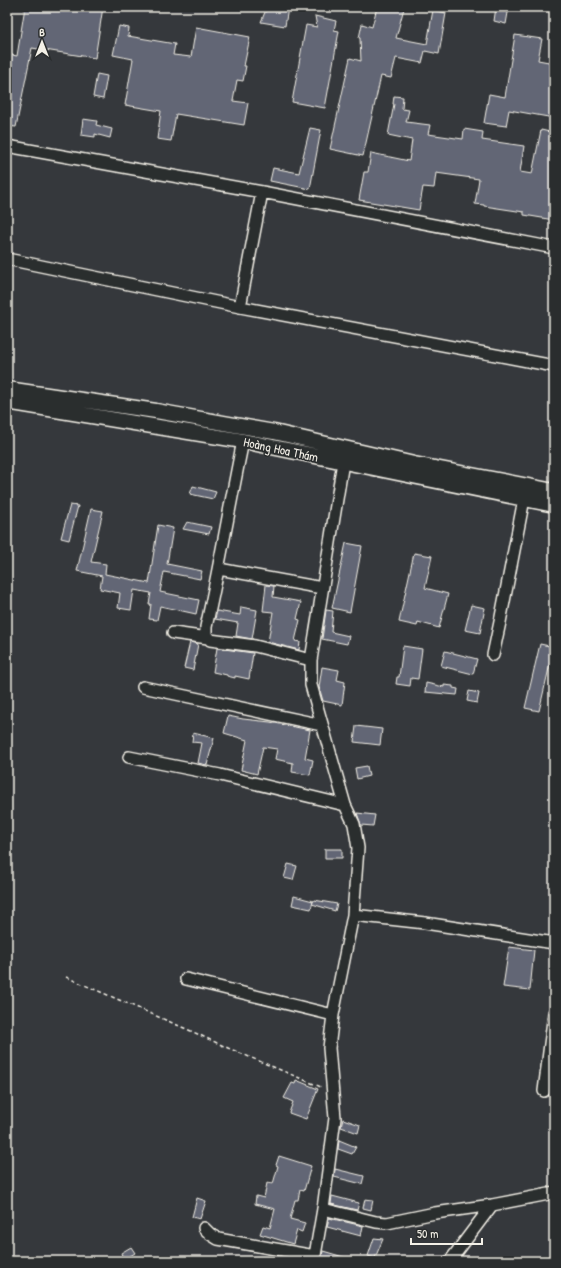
<svg xmlns="http://www.w3.org/2000/svg" width="561" height="1268" font-family="'Patrick Hand',sans-serif">
<style>
.building{fill:#626675;stroke:#f4f1e8}
.lines{fill:none;stroke-linecap:round;stroke-linejoin:round}
.minor-casing{stroke:#f4f1e8;stroke-width:14}
.major-casing{stroke:#f4f1e8;stroke-width:17}
.path{stroke:#f4f1e8;stroke-width:1.5;stroke-dasharray:4 3;stroke-linecap:butt}
.minor{stroke:#2a2d2e;stroke-width:11}
.major{stroke:#2a2d2e;stroke-width:14}
.labels{text-anchor:middle;stroke-width:3;stroke-linejoin:round;paint-order:stroke}
.street-label{font-size:13px;fill:#f4f1e8;stroke:#2a2d2e}
</style>
<rect width="100%" height="100%" fill="#35383c"/>
<filter id="ink" filterUnits="userSpaceOnUse"><feTurbulence type="fractalNoise" baseFrequency=".025" numOctaves="2"/><feDisplacementMap in="SourceGraphic" scale="8" xChannelSelector="R" yChannelSelector="G"/><feConvolveMatrix kernelMatrix="1 2 1 2 8 2 1 2 1" color-interpolation-filters="sRGB"/></filter>
<g filter="url(#ink)">
<path class="building" d="M25,7H103L95,58L32,48L16,127L7,126V54L17,56Z
M267,7L288,8L285,26L261,22Z
M377,7H399L404,8L396,38L427,44L433,10L446,13L439,54L425,51L422,63L396,58L391,78L381,76L363,156L330,149L350,58L361,61L360,38H359L362,24L372,27Z
M496,7H509L506,24L494,21Z
M315,16L336,21L334,30L339,31L325,108L292,102L306,25L317,27Z
M119,26L129,28L128,36L175,44L173,55L191,57L196,27L250,37L244,66H246L243,81L237,80L233,101L248,103L244,125L176,114L171,141L157,139L161,111L125,105L133,59L113,55Z
M515,35L542,39L538,60L554,63V118L509,110L506,126L484,123L489,94L505,97Z
M97,74L107,76L103,99L93,97Z
M394,96L403,97L402,109L409,110L406,122L430,125L428,134L463,139L464,129L483,132L482,140L524,146L520,172L532,174L541,130L554,133V220L524,215V212L484,206V205L475,204L479,179L436,173L434,188L423,187L419,210L359,200L364,172H368L371,153L409,161L412,140L388,135L394,104H393Z
M83,119L97,121L96,125L112,129L110,138L95,134V137L81,135Z
M310,128L321,130L310,189L270,181L273,168L299,173Z
M193,486L216,492L213,499L190,494Z
M70,505L78,506L69,540L61,538Z
M91,509L103,511L91,562L106,564L105,574L149,583L158,525L173,528L167,564L202,571L200,579L164,572L160,592L199,600L196,614L160,606L157,620L149,619L151,604H149L151,593L134,590L131,610L118,608L120,593L100,589L102,576L77,571Z
M187,522L211,527L209,534L183,529Z
M346,543L362,546L350,612L332,608Z
M414,553L432,556L425,588L448,594L439,628L418,622L417,626L399,622Z
M266,585L274,586L273,597L301,602L297,619L300,620L295,641L300,642L299,650L268,642L273,612L263,611Z
M471,605L485,608L480,633L465,630Z
M241,607L257,610L252,639L236,636L238,623L215,619L217,611L240,615Z
M326,610L333,611L331,632L349,636L347,644L322,639Z
M190,642L198,644L193,670L184,668Z
M540,644L554,647L539,711L525,708Z
M403,646L422,649L418,679L411,678L410,686L396,684L397,677H399Z
M217,648L253,653L249,679L235,676V678L227,676V675L213,672Z
M445,651L477,659L473,674L441,666Z
M322,667L339,670L337,680L345,682L342,705L323,701L319,687Z
M426,683L444,687V685L453,686V688L458,689L457,695L425,692Z
M469,691L479,693L477,703L467,701Z
M228,716L243,719L270,722L310,730L305,758L313,760L310,775L292,772L293,763L275,759L277,749L263,747L257,774L241,770L247,740L224,733Z
M356,726L382,729L380,745L354,742Z
M193,733L214,738L207,765L198,763L202,743L192,742Z
M367,766L369,776L357,779L355,768Z
M357,813L375,815L373,826L361,825Z
M325,849H342V858H325Z
M288,864L297,866L293,880L284,878Z
M294,896L313,901L311,909L292,905Z
M314,900L337,904L335,911L312,904Z
M509,947L534,950L530,990L503,987Z
M296,1080L318,1089L306,1119L289,1113L293,1102L284,1098L292,1083L295,1084Z
M343,1119L360,1125L358,1133L341,1127Z
M339,1140L356,1147L352,1154L338,1149Z
M279,1156L311,1166L304,1191L300,1190L298,1200H295L290,1219L305,1223L302,1232L297,1230L293,1244L260,1234L263,1226L270,1228L275,1209L255,1204L256,1196L264,1198L267,1183L273,1184L278,1166L276,1165Z
M335,1169L364,1176L362,1184L334,1177Z
M332,1196L359,1203L357,1210L331,1204Z
M197,1198L206,1201L200,1219L192,1217Z
M365,1199L373,1200L371,1210L363,1208Z
M329,1218L363,1226L361,1236L327,1227Z
M374,1238L383,1239L375,1258L368,1256Z
M131,1247L135,1253L124,1260L121,1253Z
M323,1251L350,1259V1261L321,1260Z"/>
<g class="lines">
<g class="minor-casing">
<path id="minor" d="M7,146L262,192L554,248
M7,259L240,307L554,366
M240,307L262,192
M243,441C230,503 220,565 206,627V635L210,640L255,646L311,660
M219,569L322,588
M173,633L208,638
M493,655L500,622L524,499
M143,687L322,725
M129,757L220,775L345,805
M353,915L425,923L554,943
M186,979L333,1015
M544,1091L554,1013
M323,1209L376,1222L387,1223L435,1213L492,1205L554,1193
M204,1228L210,1234L218,1239L315,1256
M314,1261L323,1209L335,1118L329,1048L333,1015L353,915L358,848L354,824L345,805L311,685V660L343,462
M450,1261L492,1205"/>
</g>
<g class="major-casing">
<path id="major" d="M7,389L156,411L274,432L414,464L554,491
M7,402L243,441L554,505"/>
</g>
<path class="path" d="M66,977L191,1031L228,1048L321,1087
M105,1259L117,1261"/>
<use href="#minor" class="minor"/>
<use href="#major" class="major"/>
</g>
</g>
<g class="labels">
<g class="street-label">
<text transform="translate(281 449) rotate(12)" y="5">Hoàng Hoa Thám</text>
</g>
</g>
<rect width="561" height="1268" fill="none" stroke="#2a2d2e" stroke-width="24"/>
<rect x="12" y="12" width="537" height="1244" fill="none" stroke="#f4f1e8" stroke-width="1.5" filter="url(#ink)"/>
<g transform="translate(42 42)" stroke="#2a2d2e" stroke-width="3" paint-order="stroke">
<path d="M0-3L7 15L0 10L-7 15Z" fill="#f4f1e8"/>
<text y="-6" font-size="11" font-weight="bold" text-anchor="middle" fill="#f4f1e8">B</text>
</g>
<path d="M411 1238v6h71v-6" fill="none" stroke="#f4f1e8" stroke-width="2"/>
<text x="417" y="1238" font-size="12" fill="#f4f1e8" stroke="#2a2d2e" stroke-width="3" paint-order="stroke">50 m</text>
</svg>
